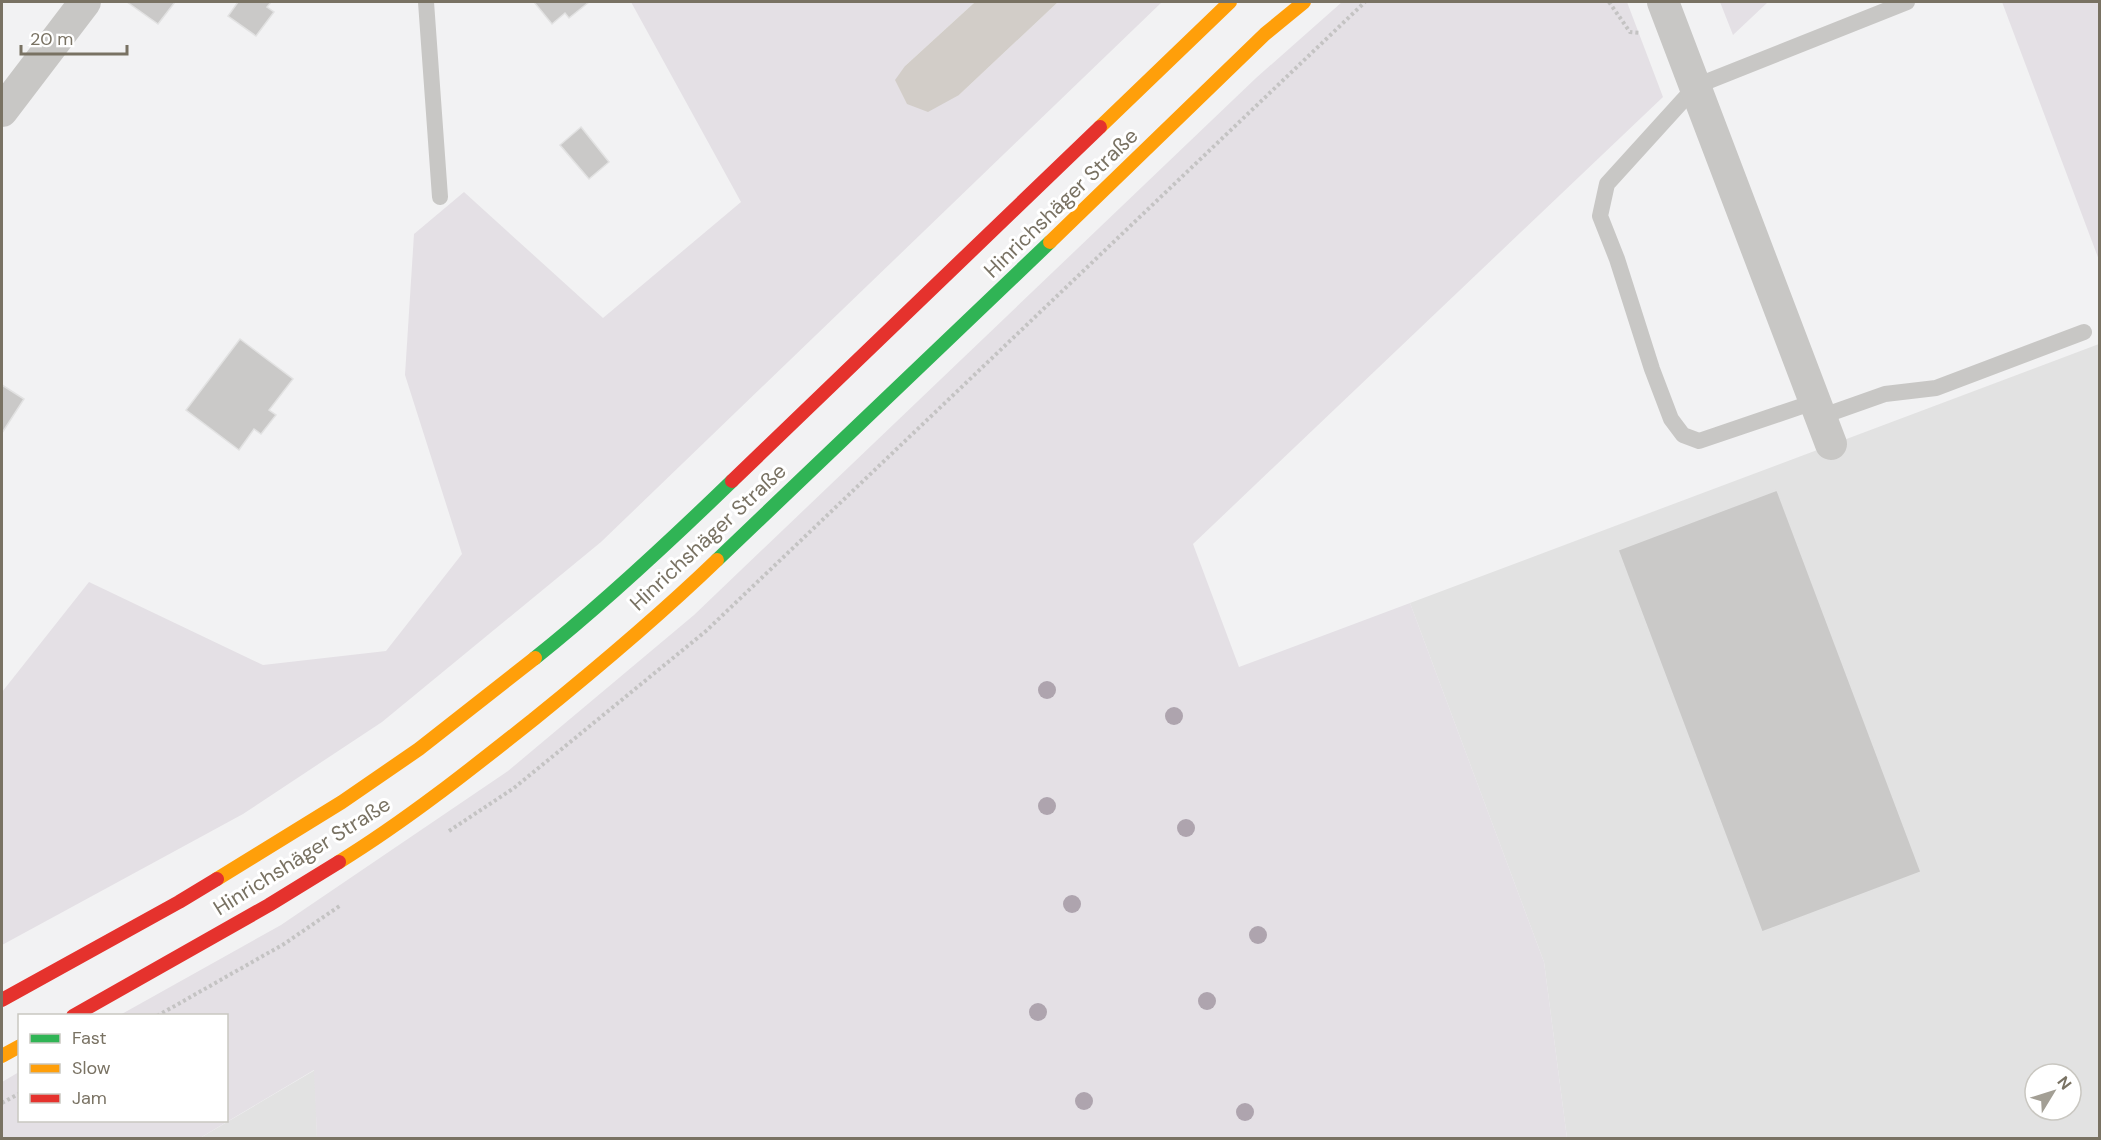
<svg xmlns="http://www.w3.org/2000/svg" width="2101" height="1140" font-family="'DM Sans',sans-serif">
<style>
.built{fill:#e2e2e2;fill-rule:evenodd}
.green{fill:#e4e0e5}
.water{fill:#d2cdc8}
.building{fill:#cac9c8;stroke:#e2e2e2;stroke-width:1.5}
.lines{fill:none;stroke-linecap:round;stroke-linejoin:round}
.path{stroke:#c4c3c3;stroke-width:4;stroke-dasharray:3 3;stroke-linecap:butt}
.lane{stroke:#c8c7c5;stroke-width:16}
.street{stroke:#c8c7c5;stroke-width:32}
.fast{stroke:#30b455;stroke-width:14}
.slow{stroke:#ff9f0a;stroke-width:14}
.jam{stroke:#e5322d;stroke-width:14}
.tree{fill:#aea4ae}
.labels{text-anchor:middle;stroke-width:6;stroke-linejoin:round;paint-order:stroke}
.street-label{font-size:21px;fill:#797263;stroke:#fff}
</style>
<rect width="100%" height="100%" fill="#f2f2f3"/>
<path class="built" d="M2099,344V1138H1567L1544,962L1410,603ZM2035,1074H2071V1110H2035Z
M315,1070L317,1138H200Z"/>
<path class="green" d="M631,2H975L905,66L959,95L1058,2H1162L601,542L382,722L243,814L2,945V692L89,582L263,665L386,651L462,554L405,375L414,234L464,192L603,318L741,202Z
M1342,2H1627L1663,97L1193,544L1239,667L1410,603L1544,962L1567,1138H317L314,1070L200,1138H2V1082L19,1072L20,1120H226V1016L120,1015L281,925L508,771L694,615L1256,78Z
M1720,2H1768L1733,35Z
M2002,2H2099V260Z"/>
<path class="water" d="M975,2H1058L959,95L928,112L907,104L895,80L905,66Z"/>
<path class="building" d="M127,2H175L158,24Z
M238,2H271L267,7L274,12L256,36L228,16Z
M534,2H589L569,18L565,13L552,24Z
M581,127L609,162L589,179L560,145Z
M240,339L293,379L269,410L276,415L261,434L254,429L239,450L186,410Z
M2,385L24,399L2,433Z
M1777,490L1921,872L1762,932L1618,550Z"/>
<g class="lines">
<path class="path" d="M1609,2L1630,32L1640,33
M449,831L514,788L706,631L1365,2
M157,1016L284,944L341,905
M2,1103L20,1093"/>
<path class="lane" d="M426,2L440,197
M1814,402L1699,441L1683,435L1671,419L1652,369L1617,259L1600,216L1607,184L1696,86L1907,2
M1820,417L1885,394L1936,388L2084,332"/>
<path class="street" d="M1663,2L1831,444
M2,111L85,2"/>
<path class="fast" d="M717,560L1050,242
M535,658C604,603 669,542 732,481"/>
<path class="slow" d="M1100,127L1230,2
M1050,242L1265,34L1304,2
M339,862C407,820 471,769 534,719C597,668 659,616 717,560
M217,879L342,802L419,749L535,658
M2,1056L20,1046"/>
<path class="jam" d="M732,481L1100,127
M2,1000L179,902L217,879
M73,1016L269,905L339,862"/>
</g>
<g class="tree">
<circle cx="1047" cy="690" r="9"/>
<circle cx="1174" cy="716" r="9"/>
<circle cx="1047" cy="806" r="9"/>
<circle cx="1186" cy="828" r="9"/>
<circle cx="1072" cy="904" r="9"/>
<circle cx="1258" cy="935" r="9"/>
<circle cx="1207" cy="1001" r="9"/>
<circle cx="1038" cy="1012" r="9"/>
<circle cx="1084" cy="1101" r="9"/>
<circle cx="1245" cy="1112" r="9"/>
</g>
<g class="labels">
<g class="street-label">
<text transform="translate(1061 203) rotate(-44)" y="7">Hinrichshäger Straße</text>
<text transform="translate(708 537) rotate(-43)" y="7">Hinrichshäger Straße</text>
<text transform="translate(302 856) rotate(-32)" y="7">Hinrichshäger Straße</text>
</g>
</g>
<rect width="2101" height="1140" fill="none" stroke="#797263" stroke-width="6"/>
<rect x="18" y="1014" width="210" height="108" fill="#ffffff" stroke="#c9c7c1" stroke-width="1.5"/>
<rect x="30" y="1034" width="30" height="9" fill="#30b455" stroke="#c9c7c1" stroke-width="1.5"/>
<text x="72" y="1044" font-size="18" fill="#797263">Fast</text>
<rect x="30" y="1064" width="30" height="9" fill="#ff9f0a" stroke="#c9c7c1" stroke-width="1.5"/>
<text x="72" y="1074" font-size="18" fill="#797263">Slow</text>
<rect x="30" y="1094" width="30" height="9" fill="#e5322d" stroke="#c9c7c1" stroke-width="1.5"/>
<text x="72" y="1104" font-size="18" fill="#797263">Jam</text>
<g transform="translate(2053 1092) rotate(52)"><circle r="28" fill="#ffffff" stroke="#c9c7c1" stroke-width="1.5"/>
<path d="M0-4.5L10 22L0 15L-10 22Z" fill="#a39f95"/>
<text y="-9" font-size="16" font-weight="bold" text-anchor="middle" fill="#797263">N</text>
</g>
<path d="M21 45v9h106v-9" fill="none" stroke="#797263" stroke-width="3"/>
<text x="30" y="45" font-size="18" fill="#797263" stroke="#ffffff" stroke-width="4.5" paint-order="stroke">20 m</text>
</svg>
